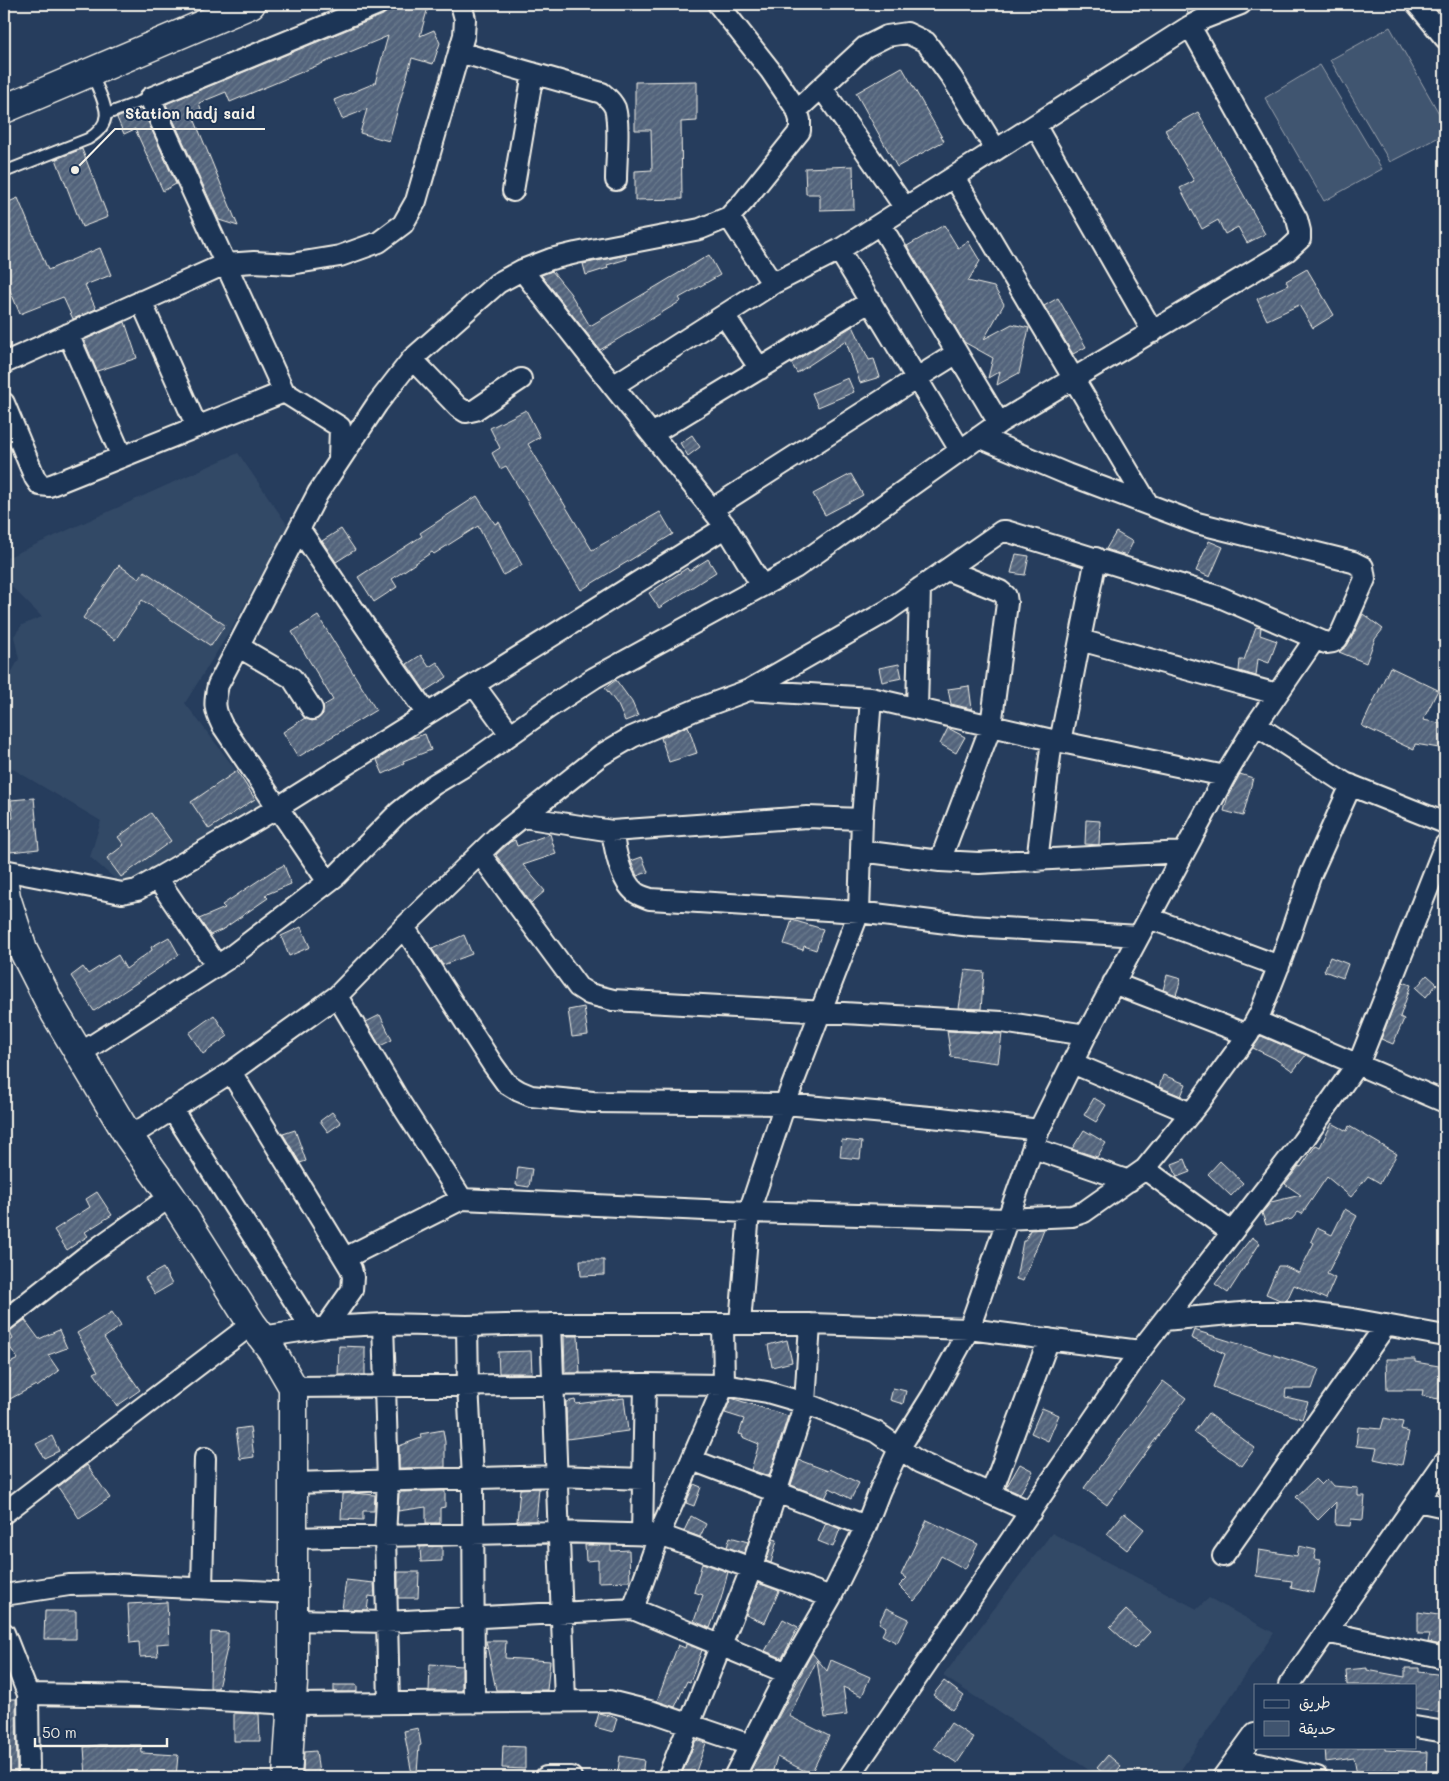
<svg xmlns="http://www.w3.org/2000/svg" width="1449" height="1781" font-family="Mali,'Playpen Sans Arabic',sans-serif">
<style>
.built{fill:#334966}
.green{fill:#40546f;stroke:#9aa2ac}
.building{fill:url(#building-hatch);stroke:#f4f1e8}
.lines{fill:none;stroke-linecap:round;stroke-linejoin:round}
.lane-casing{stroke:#f4f1e8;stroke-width:14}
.street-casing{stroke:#f4f1e8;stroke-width:24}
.secondary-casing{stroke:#f4f1e8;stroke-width:31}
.lane{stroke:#1d3557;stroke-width:10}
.street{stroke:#1d3557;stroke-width:20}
.secondary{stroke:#1d3557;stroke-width:28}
.leader{fill:none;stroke:#f4f1e8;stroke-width:2}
.callout-dot{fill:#f4f1e8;stroke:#1d3557;stroke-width:2}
.callout-label{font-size:15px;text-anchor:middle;font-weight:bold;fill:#f4f1e8;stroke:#1d3557;stroke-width:4;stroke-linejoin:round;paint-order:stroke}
</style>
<defs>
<pattern id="building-hatch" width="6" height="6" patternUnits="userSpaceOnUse" patternTransform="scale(1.25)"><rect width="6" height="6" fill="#52647b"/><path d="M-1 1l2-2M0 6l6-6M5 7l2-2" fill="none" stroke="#6c7b8e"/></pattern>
</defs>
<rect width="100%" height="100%" fill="#263d5d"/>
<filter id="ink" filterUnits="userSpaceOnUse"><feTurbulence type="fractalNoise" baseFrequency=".02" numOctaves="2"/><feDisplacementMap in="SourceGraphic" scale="10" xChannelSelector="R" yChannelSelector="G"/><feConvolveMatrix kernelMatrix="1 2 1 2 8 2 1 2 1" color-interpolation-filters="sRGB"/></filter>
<g filter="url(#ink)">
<path class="built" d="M238,453L288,526L233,626L185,703L261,803L122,885L90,857L101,821L8,766L4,686L19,659L14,636L22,625L42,617L4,579V559Z
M1052,1533L1197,1609L1209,1598L1274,1633L1176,1777H1100L943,1676Z"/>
<path class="green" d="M1390,27L1445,124V134L1390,162L1330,60Z
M1320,65L1382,169L1324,201L1265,98Z"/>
<path class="building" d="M390,4H417L428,7L420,36L434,30L440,43L433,64L412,58L389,141L360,133L367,109L342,119L334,100L375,83L388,36L230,102L226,92L199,103L202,112L193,116L238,226L219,220L166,104L383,15L388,11Z
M1185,4H1209L1188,14Z
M902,67L944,141L897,167L856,93Z
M697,81V121L681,122L682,199L635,200V171L652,170L651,130H635V82Z
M142,108L176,184L163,191L135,129L124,134L117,118Z
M1198,112L1265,234L1247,243L1238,227L1225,234L1218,220L1202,229L1180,188L1194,181L1165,130Z
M82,149L108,217L82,227L56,159Z
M853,166L854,209L820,210V194H806L805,168Z
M18,198L48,270L100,248L111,275L85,285L96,309L73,319L63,297L20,314L7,283L4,285V204Z
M944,225L958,248L968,241L980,261L968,281L994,287L1004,304L984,339L1012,324L1029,328L1019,373L997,385L1000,371L988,378L993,358L964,342L907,246Z
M626,255L627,259L607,265L608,268L586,275L583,264Z
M709,255L720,275L679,298L681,301L600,350L541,275L552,271L570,293L590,326Z
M1307,269L1334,315L1313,328L1299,305L1267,320L1257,299L1288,285L1286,281Z
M1058,298L1086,347L1073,354L1044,306Z
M125,322L137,358L97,371L84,340Z
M853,326L869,360L874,359L880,377L860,383L846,341L797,373L791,363Z
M848,378L854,392L818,407L812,393Z
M526,410L540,437L528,444L592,550L660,512L673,534L581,590L506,466L500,469L492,453L500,448L490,428Z
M692,435L700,447L688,456L680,443Z
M851,474L863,495L825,515L813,494Z
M477,496L495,524L499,522L522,565L503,575L478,526L434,554L432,552L392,579L397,587L374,602L358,577L422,536L420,533Z
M341,529L355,550L336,562L322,541Z
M1116,532L1133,542L1126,556L1106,549Z
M1209,541L1223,547L1210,577L1196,571Z
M1016,554L1029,556L1025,575L1011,573Z
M708,559L716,572L659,608L649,593L687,568L689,571Z
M119,565L139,579L144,571L225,625L211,646L142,600L115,640L83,618Z
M1363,614L1383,629L1375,639L1366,663L1339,652L1347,646L1352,637Z
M318,616L376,710L298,757L283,732L305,718L312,721L318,719L323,714V706L333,700L292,632Z
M1256,627L1261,628L1260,635L1277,641L1269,663L1258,659L1256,676L1239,671L1240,660H1244Z
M421,655L429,667L437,662L447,677L425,691L407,664Z
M899,664L902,678L882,682L879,668Z
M1390,667L1438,690L1423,720L1445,724V749L1415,744L1414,750L1362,726Z
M616,680L632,702L638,716L625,721L618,705L605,688Z
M969,686L972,709L951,704L948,689Z
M688,726L697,753L669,762L661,738Z
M948,728L965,737L956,753L940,744Z
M425,734L431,750L403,761L404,764L383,774L377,760L409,739Z
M237,771L255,799L209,829L191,802Z
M1240,774L1253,778L1243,816L1224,811L1228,796Z
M34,798L39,849L10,852L7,819L13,818L11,800Z
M151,813L171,841L121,877L107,858L124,845L118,837Z
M1086,820L1100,821L1099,845L1085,844Z
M550,834L556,854L523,865L545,891L531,903L496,855L510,842L515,840L517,846Z
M642,857L648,872L637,876L631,861Z
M284,865L291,884L265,895L268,898L226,927V928L210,935L199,919L225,908L222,905L274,870Z
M792,920L823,929L816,950L804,946L803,950L784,944Z
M301,927L310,947L289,956L281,936Z
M464,935L472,954L443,965L432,949Z
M169,937L179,955L94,1011L71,976L83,967L88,974L118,955L126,969L152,950L151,947Z
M1330,957L1348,964L1343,978L1324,971Z
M965,970L984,972L981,1009L959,1008Z
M1167,975L1181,979L1176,995L1163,990Z
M1427,975L1437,984L1426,997L1416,988Z
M1403,982L1411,985L1400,1017L1404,1019L1393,1044L1381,1039Z
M584,1007L588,1035L572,1037L568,1010Z
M214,1015L228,1036L203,1054L189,1033Z
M380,1015L392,1040L380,1046L366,1022Z
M947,1031L1002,1034L998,1063L951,1057Z
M1261,1036L1306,1055L1293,1071L1274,1058L1253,1048Z
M1163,1075L1186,1084L1181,1096L1159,1087Z
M1094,1098L1106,1105L1096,1122L1084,1115Z
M332,1112L341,1123L328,1132L320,1121Z
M1332,1123L1347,1131L1349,1126L1397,1154L1380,1183L1368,1176L1351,1197L1327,1177L1302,1214L1298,1212L1292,1219L1266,1225L1262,1213L1271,1202L1301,1195L1285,1184L1299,1166L1301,1167L1316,1145L1320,1147Z
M295,1130L306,1161L300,1163L283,1134Z
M1084,1130L1106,1143L1097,1157L1072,1149Z
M842,1140L862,1142L860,1159L840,1157Z
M1185,1159L1190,1172L1177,1177L1172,1164Z
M1220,1161L1243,1183L1231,1196L1208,1174Z
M518,1167L532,1169L529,1187L516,1185Z
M97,1192L112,1215L85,1232L88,1236L67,1250L54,1230L90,1207L86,1199Z
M1345,1209L1357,1216L1327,1274L1335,1278L1326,1299L1294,1285L1287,1300H1280L1266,1294L1278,1266H1284L1299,1273L1314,1243L1311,1241L1317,1228L1332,1235Z
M1044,1229L1023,1281L1016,1279L1023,1241H1025L1030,1230Z
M1252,1237L1260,1243L1228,1293L1215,1284Z
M580,1260H604V1275L581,1276Z
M163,1268L172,1284L155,1294L145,1278Z
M112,1312L121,1326L104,1338L140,1390L117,1406L94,1373L98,1371L77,1333Z
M25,1320L39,1339L59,1330L67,1348L48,1355L59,1371L37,1387L36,1385L10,1399L4,1387V1366L18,1359L7,1343L13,1339L9,1331Z
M1194,1330L1319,1369L1312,1389H1286L1285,1397L1308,1402L1302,1419L1213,1387L1225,1354L1191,1338Z
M564,1336H578L580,1373H565Z
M787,1340L792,1362L772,1367L768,1345Z
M339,1346L365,1347V1375H338Z
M531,1351L532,1373H499L498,1352Z
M1386,1359H1415V1362L1445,1367V1392L1440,1391L1439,1399L1422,1396L1423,1390H1387Z
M1163,1381L1186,1398L1107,1505L1084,1488Z
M893,1388L906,1391L903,1404L890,1400Z
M624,1398L628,1431L567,1439L566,1402L575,1400L576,1404Z
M731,1398L788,1416L769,1476L751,1470L759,1444L742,1437L743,1435L739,1434L744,1419L725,1413Z
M1042,1408L1059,1415L1048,1441L1031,1433Z
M1208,1413L1255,1448L1242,1466L1194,1432Z
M1384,1418L1403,1422L1401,1430L1409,1432L1402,1465L1374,1459L1377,1448L1356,1446L1358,1427L1381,1429Z
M250,1427L254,1457L240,1459L236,1429Z
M443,1430L445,1442V1467L399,1468V1446L421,1438L420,1434Z
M52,1436L59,1451L44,1458L36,1444Z
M799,1460L828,1471L830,1469L859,1483L851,1499L830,1488L825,1498L791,1485Z
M1020,1464L1033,1471L1020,1494L1006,1488Z
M87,1465L110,1498L79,1518L58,1487Z
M1315,1479L1321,1485L1327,1479L1333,1486L1358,1488V1496H1365L1363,1520L1351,1519L1350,1526L1335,1525L1336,1502L1318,1520L1296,1497Z
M694,1484L701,1487L694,1506L686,1503Z
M539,1488L536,1521H517L520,1489Z
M445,1491V1507L440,1508V1523H426V1507L398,1511L399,1492Z
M353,1493L375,1495L374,1511H363V1520L341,1519L342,1494Z
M1124,1513L1144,1529L1127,1550L1107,1534Z
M691,1516L706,1524L700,1537L684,1531Z
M927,1520L978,1544L965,1569L941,1556L922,1592L914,1601L899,1586L907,1578L901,1575Z
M826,1523L840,1529L833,1547L818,1541Z
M730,1537L748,1542L744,1553L727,1547Z
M773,1539L777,1540L771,1563L766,1561Z
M585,1545H611V1551L629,1550L630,1581L598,1582V1560L586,1561Z
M442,1546V1561L421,1562L420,1547Z
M1299,1546L1316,1550L1314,1559L1321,1560L1314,1593L1291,1588L1292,1581L1256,1576L1259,1550L1297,1556Z
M702,1563L728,1572L721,1599L710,1628L694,1621L703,1595L694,1592Z
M398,1572H419L418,1598H398Z
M346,1580L374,1583L375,1597L369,1596L367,1610L342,1609Z
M758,1583L779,1591L765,1623L746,1615Z
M167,1602L169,1643L157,1644L158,1656L140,1657L139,1642L130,1643L128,1604Z
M886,1608L909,1619L897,1643L882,1635L886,1627L879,1623Z
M1126,1610L1150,1632L1134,1649L1110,1627Z
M45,1611H76V1639H44Z
M1418,1612L1445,1616V1646L1428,1642L1430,1634H1418Z
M783,1619L798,1627L782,1658L765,1651Z
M211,1632L228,1633V1644L218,1688H210Z
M486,1641H506L505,1658L550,1661L547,1690H496Z
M686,1644L702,1650L690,1682L687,1681L675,1707L657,1701L678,1645L685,1648Z
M812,1653L827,1671L831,1660L870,1677L862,1696L843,1687L847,1715L825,1718L817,1660L789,1716L829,1736L811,1774L777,1757L771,1777H747Z
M430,1664L462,1666V1691H429Z
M1367,1668V1670L1405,1677V1668H1419V1672L1445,1675V1713L1415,1709V1685H1347L1346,1670Z
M944,1681L964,1696L953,1710L933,1695Z
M334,1685H357V1692H334Z
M4,1699H16L17,1777H4Z
M234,1713L259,1714L260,1741H234Z
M599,1713L617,1718L613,1732L595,1727Z
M951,1723L974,1738L957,1763L934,1748Z
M418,1728L421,1745L419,1746L417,1773L412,1774L404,1731Z
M696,1740L706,1743L694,1777L682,1773Z
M99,1745H141L142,1753L178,1755L176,1777L120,1775V1777H86L84,1747Z
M503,1746L525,1747V1769L502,1768Z
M1325,1747H1385V1750L1427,1752L1426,1777H1389V1771L1357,1775L1354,1758L1326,1762Z
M316,1751L319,1774L303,1775L304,1752Z
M1108,1755L1121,1766L1112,1777H1108L1097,1768Z
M620,1756L644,1760L642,1777H617Z"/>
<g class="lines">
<g class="lane-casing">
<path id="lane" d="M107,114L150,98
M4,172L88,139C119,120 102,101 92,74"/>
</g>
<g class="street-casing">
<path id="street" d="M1417,4L1445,38
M459,52L602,93C607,97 612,101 615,108C620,126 616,160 616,180
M822,88L905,208
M797,110L865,47L887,36L907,33L926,42L952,78L996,150
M1035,125L1153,332
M954,177L1148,504
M513,191L533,73
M729,217L766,274L774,283L839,250L1190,26L1205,18L1241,4
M880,224L999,423
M839,250L960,450
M522,270L613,386L726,527L762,586
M141,301L197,427
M724,315L760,369
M68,334L122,457
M412,359L498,283L522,270L551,259L576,253L700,229L729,217L744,201L800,131V120L797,110L770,70L718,4
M4,363L225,264L254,262L291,264L340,256L379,242L403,224L416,201L464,35L465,19L461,4
M613,386L774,283
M4,403L35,478L40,485L49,486L284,392
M652,434L871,301
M339,459L340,427L284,392L150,98L378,4
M712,509L917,378L957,353
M300,530L369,632L427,714
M1080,640L1277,694
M239,647L292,678L312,709
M474,685L510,734
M749,690L871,698L1052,740L1225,776
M917,709L920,588
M1256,725L1345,783L1445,823
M1060,742L1096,558
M523,817L612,831L807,817L862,819
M612,831C615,849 620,880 635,892C638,895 645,897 650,899L859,912L971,926L1139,936
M861,851L940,861L979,863L1184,852
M480,854L578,987L589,994L613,1000L1002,1022L1086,1035
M940,861L991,726L1007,603L1006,596L1000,591L947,570
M1037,861L1052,740
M4,870L122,893L137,890L277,808L726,527
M157,878L217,966
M328,882L222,725C214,709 214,703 218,685L318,493L377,404L412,359L458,407L466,412L475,410L521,379
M1149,918L1279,966
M404,927L493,1065L506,1083L519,1091L531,1096L593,1102L785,1104L941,1118L1039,1130
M1113,983L1248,1035
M337,996L401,1104L462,1199
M1256,1021L1445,1102
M79,1054L229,958L336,876L399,812L433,785L473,761L548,708L594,678L795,568L999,423L1287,251L1300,239V231L1297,219L1190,26
M1072,1063L1191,1113
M231,1072L351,1269L353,1277L352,1290L326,1327
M172,1109L312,1329
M129,1137L231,1072L337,996L404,927L496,838L601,755L632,737L695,710L749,690L887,611L1002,531H1006L1220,597L1326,643L1333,642L1337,639L1342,631L1365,579L1363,567L1353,562L1197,523L1067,474L979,437
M1033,1148L1129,1181
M1145,1169L1231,1232
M345,1258L462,1199L749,1212L1007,1219L1072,1216L1084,1212L1145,1169L1198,1104L1248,1035L1261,1011L1283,955L1311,874L1351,785
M1164,1320L1252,1312H1300L1352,1319L1445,1336
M4,1321L85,1257L171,1196
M383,1324L388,1481L385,1536L389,1703
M551,1324L565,1701
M740,1324L749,1212L785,1104L859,912L862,819L871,698
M467,1326L468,1385L473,1478L474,1703
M262,1337L326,1327L383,1324L467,1326L551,1324H810L969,1329L1140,1351
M293,1387L645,1384L724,1385L767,1392L805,1403L876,1432L919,1462L1031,1512
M692,1460L866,1526
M293,1483L557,1476L643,1479
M991,1494L1049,1339
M1417,1501L1445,1507
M4,1513L252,1324
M642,1535L645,1384
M292,1538L559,1532L660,1535L831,1597
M1223,1556L1386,1325
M202,1589L205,1458
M4,1595L69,1585L112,1584L292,1593
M633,1609L662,1528L724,1385L723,1324
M293,1620L386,1622L633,1609L787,1673
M1326,1632L1445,1658
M4,1633L28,1694L29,1777
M1289,1685L1445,1461
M28,1694L145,1696L292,1704L609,1701L653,1712L750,1745
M1415,1727L1445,1732
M1237,1759L1317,1777
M546,1777H571
M668,1777L752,1567L805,1403L810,1324
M734,1777L787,1673L831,1597L866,1526L880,1490L900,1447L932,1396L969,1329L1039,1130L1086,1035L1225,776L1256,725L1315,639
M849,1777L1140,1351L1302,1142L1360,1060L1445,845
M1223,1777L1255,1733"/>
</g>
<g class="secondary-casing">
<path id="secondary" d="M4,109L251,4
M4,884L6,897L23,950L55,1013L129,1137L171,1196L252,1324L271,1349L293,1387V1683L287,1777"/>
</g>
<use href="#lane" class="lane"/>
<use href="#street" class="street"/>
<use href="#secondary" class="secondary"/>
</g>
</g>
<path class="leader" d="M75 170L115 129H265"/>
<circle class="callout-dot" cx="75" cy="170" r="5"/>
<g class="callout-label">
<text x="190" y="119">Station hadj said</text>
</g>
<rect width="1449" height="1781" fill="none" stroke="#1d3557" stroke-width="20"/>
<rect x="10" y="10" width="1429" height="1761" fill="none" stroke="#f4f1e8" stroke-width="2" filter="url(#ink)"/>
<rect x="1254" y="1684" width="162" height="65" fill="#1d3557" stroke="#738091"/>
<rect x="1264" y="1700" width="25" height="8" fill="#1d3557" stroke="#738091"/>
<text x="1299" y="1708" font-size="15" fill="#f4f1e8">طريق</text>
<rect x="1264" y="1721" width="25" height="15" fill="#40546f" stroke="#738091"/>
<text x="1299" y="1734" font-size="15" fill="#f4f1e8">حديقة</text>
<path d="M35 1738v8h132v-8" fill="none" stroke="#f4f1e8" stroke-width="2.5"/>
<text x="42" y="1738" font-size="15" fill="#f4f1e8" stroke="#1d3557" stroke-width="4" paint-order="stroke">50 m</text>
</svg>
